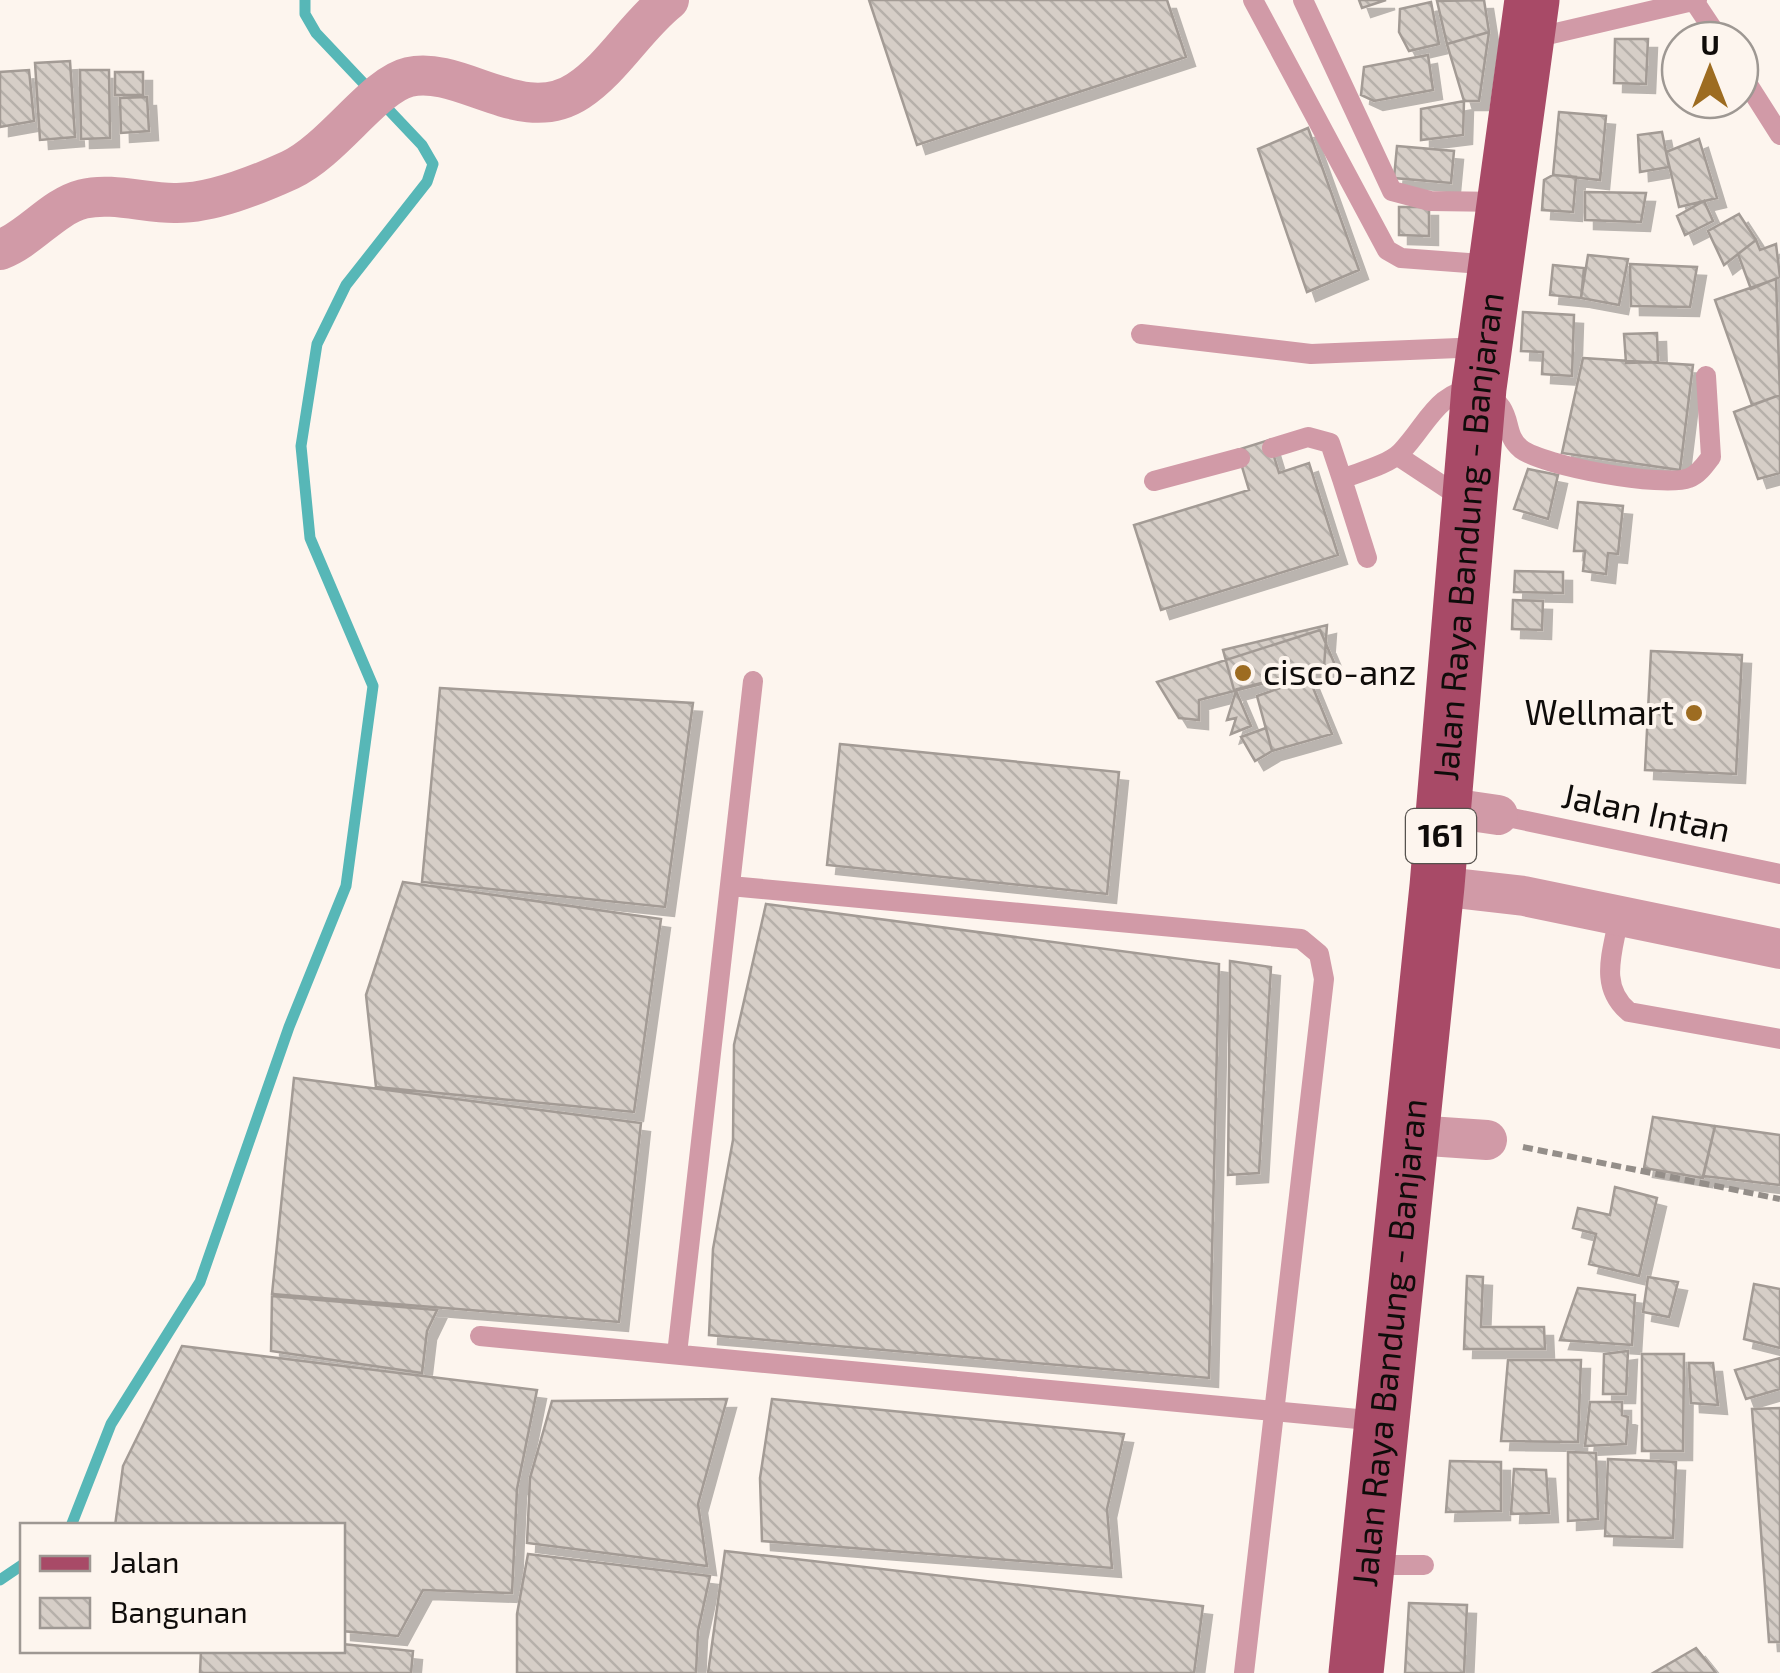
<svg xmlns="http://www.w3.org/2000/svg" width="1780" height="1673" font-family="'Exo 2',sans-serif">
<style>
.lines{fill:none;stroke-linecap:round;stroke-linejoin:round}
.stream{stroke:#57b7b7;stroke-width:11}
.building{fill:url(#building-back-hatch);stroke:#a39b95;stroke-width:2.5;filter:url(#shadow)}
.path{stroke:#948e89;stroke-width:6;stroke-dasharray:10 5;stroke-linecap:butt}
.service{stroke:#d19aa7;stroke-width:20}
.minor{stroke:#d19aa7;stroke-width:40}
.primary{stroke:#a84a67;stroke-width:55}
.poi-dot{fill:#9d6c21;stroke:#fdf5ee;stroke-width:4}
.labels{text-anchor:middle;stroke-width:8;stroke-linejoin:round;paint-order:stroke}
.shield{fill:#fdf5ee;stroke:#56524e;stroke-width:2.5}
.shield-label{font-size:32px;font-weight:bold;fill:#0f0c0a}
.street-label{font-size:35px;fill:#0f0c0a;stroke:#fdf5ee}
.poi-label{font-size:35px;fill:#0f0c0a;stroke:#fdf5ee;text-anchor:start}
</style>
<defs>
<pattern id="building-back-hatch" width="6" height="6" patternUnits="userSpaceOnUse" patternTransform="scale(2.5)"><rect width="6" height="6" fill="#d6cec7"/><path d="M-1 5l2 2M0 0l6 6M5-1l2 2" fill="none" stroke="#b6b0aa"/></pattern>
<filter id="shadow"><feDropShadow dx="9" dy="9" stdDeviation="0" flood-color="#0004"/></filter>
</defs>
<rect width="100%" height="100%" fill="#fdf5ee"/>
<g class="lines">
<path class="stream" d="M71,1526L111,1424L200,1282L289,1027L346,886L373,686L310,538L301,446L317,344L346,285L427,182L433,164L422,145L316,33L305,14V0
M0,1580L22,1565"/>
</g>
<path class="building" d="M869,0H1167L1186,57L917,145Z
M1359,0H1386L1362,8Z
M1484,0L1489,32L1447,44L1437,1Z
M1431,2L1439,44L1409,51L1399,32L1400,9Z
M1489,32L1479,101H1464L1447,44Z
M1615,39H1648L1646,84L1614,83Z
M1428,55L1433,90L1374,101L1361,95L1364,67Z
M70,61L75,137L40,140L35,63Z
M29,70L34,121L0,127V72Z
M80,70H109L110,138L81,139Z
M115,72H143V95H115Z
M147,97L149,131L121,133L120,98Z
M1464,101L1463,135L1421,140V109Z
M1559,112L1606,116L1600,180L1553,175Z
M1308,128L1359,270L1307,292L1258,149Z
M1662,132L1669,167L1640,172L1638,135Z
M1699,139L1717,198L1679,207L1666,152Z
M1397,146L1454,151L1451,183L1394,178Z
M1553,175L1576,177L1573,212L1542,210L1544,180Z
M1585,192L1646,193L1641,222L1585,220Z
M1704,201L1713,221L1685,235L1677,216Z
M1399,207H1429V236L1399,235Z
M1739,214L1756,240L1724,265L1708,231Z
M1756,240L1760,250L1776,244L1780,277L1751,289L1738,254Z
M1588,255L1628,259L1619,305L1581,298Z
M1630,264L1697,267L1690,307L1631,306Z
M1553,265L1584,268L1581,298L1550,295Z
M1776,279L1780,395L1752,405L1715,300Z
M1523,312L1574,315L1572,376L1542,374L1543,352L1521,351Z
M1657,333L1658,362L1626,363L1624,334Z
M1583,358L1693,365L1680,470L1562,453Z
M1780,395V473L1758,479L1734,412Z
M1269,440L1279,473L1309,463L1338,555L1161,610L1134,525L1249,490L1237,450Z
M1528,469L1558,475L1548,519L1514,509Z
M1578,502L1623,506L1618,554L1608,553L1606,574L1583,571L1585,551H1574Z
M1515,571L1563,572V593L1514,592Z
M1513,600L1543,601L1542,630L1512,629Z
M1327,625L1324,667L1234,690L1223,650Z
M1320,630L1335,665L1199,700V720L1179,718L1157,682Z
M1651,651L1742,655L1736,774L1645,770Z
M1309,678L1332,734L1272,751L1257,696Z
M440,688L693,703L665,907L422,882Z
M1236,691L1251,726L1231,734L1236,718L1227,720Z
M1266,728L1272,751L1255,761L1241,737Z
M840,744L1119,772L1107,894L827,865Z
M403,882L661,919L634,1112L376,1087L366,995Z
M766,904L1219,964L1209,1378L709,1335L713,1249L733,1140L734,1045Z
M1230,961L1271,967L1259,1173L1228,1175Z
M294,1078L641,1123L619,1322L272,1294Z
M1653,1117L1715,1126L1703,1178L1644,1168Z
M1715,1126L1780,1135V1185L1703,1176Z
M1615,1187L1657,1198L1639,1276L1589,1264L1596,1234L1573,1228L1578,1208L1610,1215Z
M1467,1276L1483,1277L1481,1327H1544L1545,1349H1464Z
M1648,1277L1678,1282L1669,1317L1643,1312Z
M1754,1284L1780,1289V1348L1744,1339Z
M1578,1288L1635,1295L1632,1345L1560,1340Z
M272,1296L437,1310L427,1331L422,1373L271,1351Z
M182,1346L537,1390L517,1489L512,1593L423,1590L398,1636L342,1631V1526H115L123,1466Z
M1628,1351L1626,1394H1603L1604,1354Z
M1642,1354H1684L1683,1451H1642Z
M1780,1358V1389L1746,1399L1735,1370Z
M1508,1360H1581L1578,1442L1501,1441Z
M1689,1363H1713L1718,1405L1691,1403Z
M727,1399L698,1504L707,1566L527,1543L530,1478L552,1401Z
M772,1399L1124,1434L1107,1509L1112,1568L762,1541L760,1478Z
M1590,1402H1622V1415L1628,1417L1626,1444L1585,1446Z
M1780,1408V1642H1769L1752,1409Z
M1568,1452L1596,1453L1598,1519L1568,1521Z
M1608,1459L1676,1462L1673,1538L1605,1536Z
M1450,1461L1501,1462V1511L1446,1512Z
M1514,1469L1546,1470L1549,1513L1511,1514Z
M725,1551L1203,1606L1194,1673H708Z
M528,1554L710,1576L698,1631L696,1673H517V1614Z
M1409,1603L1467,1605L1464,1673H1405Z
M342,1644L413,1651L411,1673H200L201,1650H342Z
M1696,1648L1716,1673H1653Z"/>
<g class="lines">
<path class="path" d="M1523,1147L1780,1199"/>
<path class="service" d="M1253,0L1387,250L1401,258L1495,265
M1303,0L1392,191L1430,201L1503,202
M1694,1L1720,40
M1530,39L1697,0
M1740,72L1780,135
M1141,334L1311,354L1483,347
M1272,448L1308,437L1330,443L1342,479C1359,472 1388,465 1401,452C1428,424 1436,391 1479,388C1519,412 1499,430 1521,449C1543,466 1663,488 1689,478C1698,475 1705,465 1711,457L1706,376
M1398,456L1463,499
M1342,479L1367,558
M1154,481L1240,458
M1498,815L1780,874
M730,886L1301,939L1319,954L1324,979L1244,1673
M1619,916C1613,952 1598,986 1629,1012L1780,1039
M480,1336L1379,1421
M677,1354L753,681
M1371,1565H1424"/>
<path class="minor" d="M0,250C31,238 52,207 83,199C111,192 145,203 174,203C211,204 257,185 290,170C333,150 374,85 409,77C461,65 522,128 578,91C613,68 636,26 669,0
M1443,807L1498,815
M1437,886L1524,896L1780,949
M1413,1135L1487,1140"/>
<path class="primary" id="s1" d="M1356,1673L1437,886L1479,388L1532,0"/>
</g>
<g class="poi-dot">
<circle cx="1243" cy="673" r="10"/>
<circle cx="1694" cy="713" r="10"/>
</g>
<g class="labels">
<rect class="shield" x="1406" y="809" width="70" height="54" rx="8"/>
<g class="shield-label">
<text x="1441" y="847">161</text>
</g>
<g class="street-label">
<text dy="12" stroke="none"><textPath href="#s1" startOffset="1142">Jalan Raya Bandung - Banjaran</textPath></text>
<text transform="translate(1646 813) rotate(12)" y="12">Jalan Intan</text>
<text dy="12" stroke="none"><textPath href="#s1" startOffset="332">Jalan Raya Bandung - Banjaran</textPath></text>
</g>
<g class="poi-label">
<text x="1263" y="685">cisco-anz</text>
<text x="1674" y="725" text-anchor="end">Wellmart</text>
</g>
</g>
<rect x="20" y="1523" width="325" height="130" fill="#fdf5ee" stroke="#9e9893" stroke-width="2.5"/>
<rect x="40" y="1556" width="50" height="15" fill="#a84a67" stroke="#9e9893" stroke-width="2.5"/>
<text x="110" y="1573" font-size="30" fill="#0f0c0a">Jalan</text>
<rect x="40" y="1598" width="50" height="30" fill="url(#building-back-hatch)" stroke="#9e9893" stroke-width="2.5"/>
<text x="110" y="1623" font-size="30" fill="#0f0c0a">Bangunan</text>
<g transform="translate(1710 70)"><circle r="48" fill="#fdf5ee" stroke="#9e9893" stroke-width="2.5"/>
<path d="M0-8L18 38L0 25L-18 38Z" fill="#9d6c21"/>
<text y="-15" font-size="28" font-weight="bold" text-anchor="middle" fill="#0f0c0a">U</text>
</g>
</svg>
